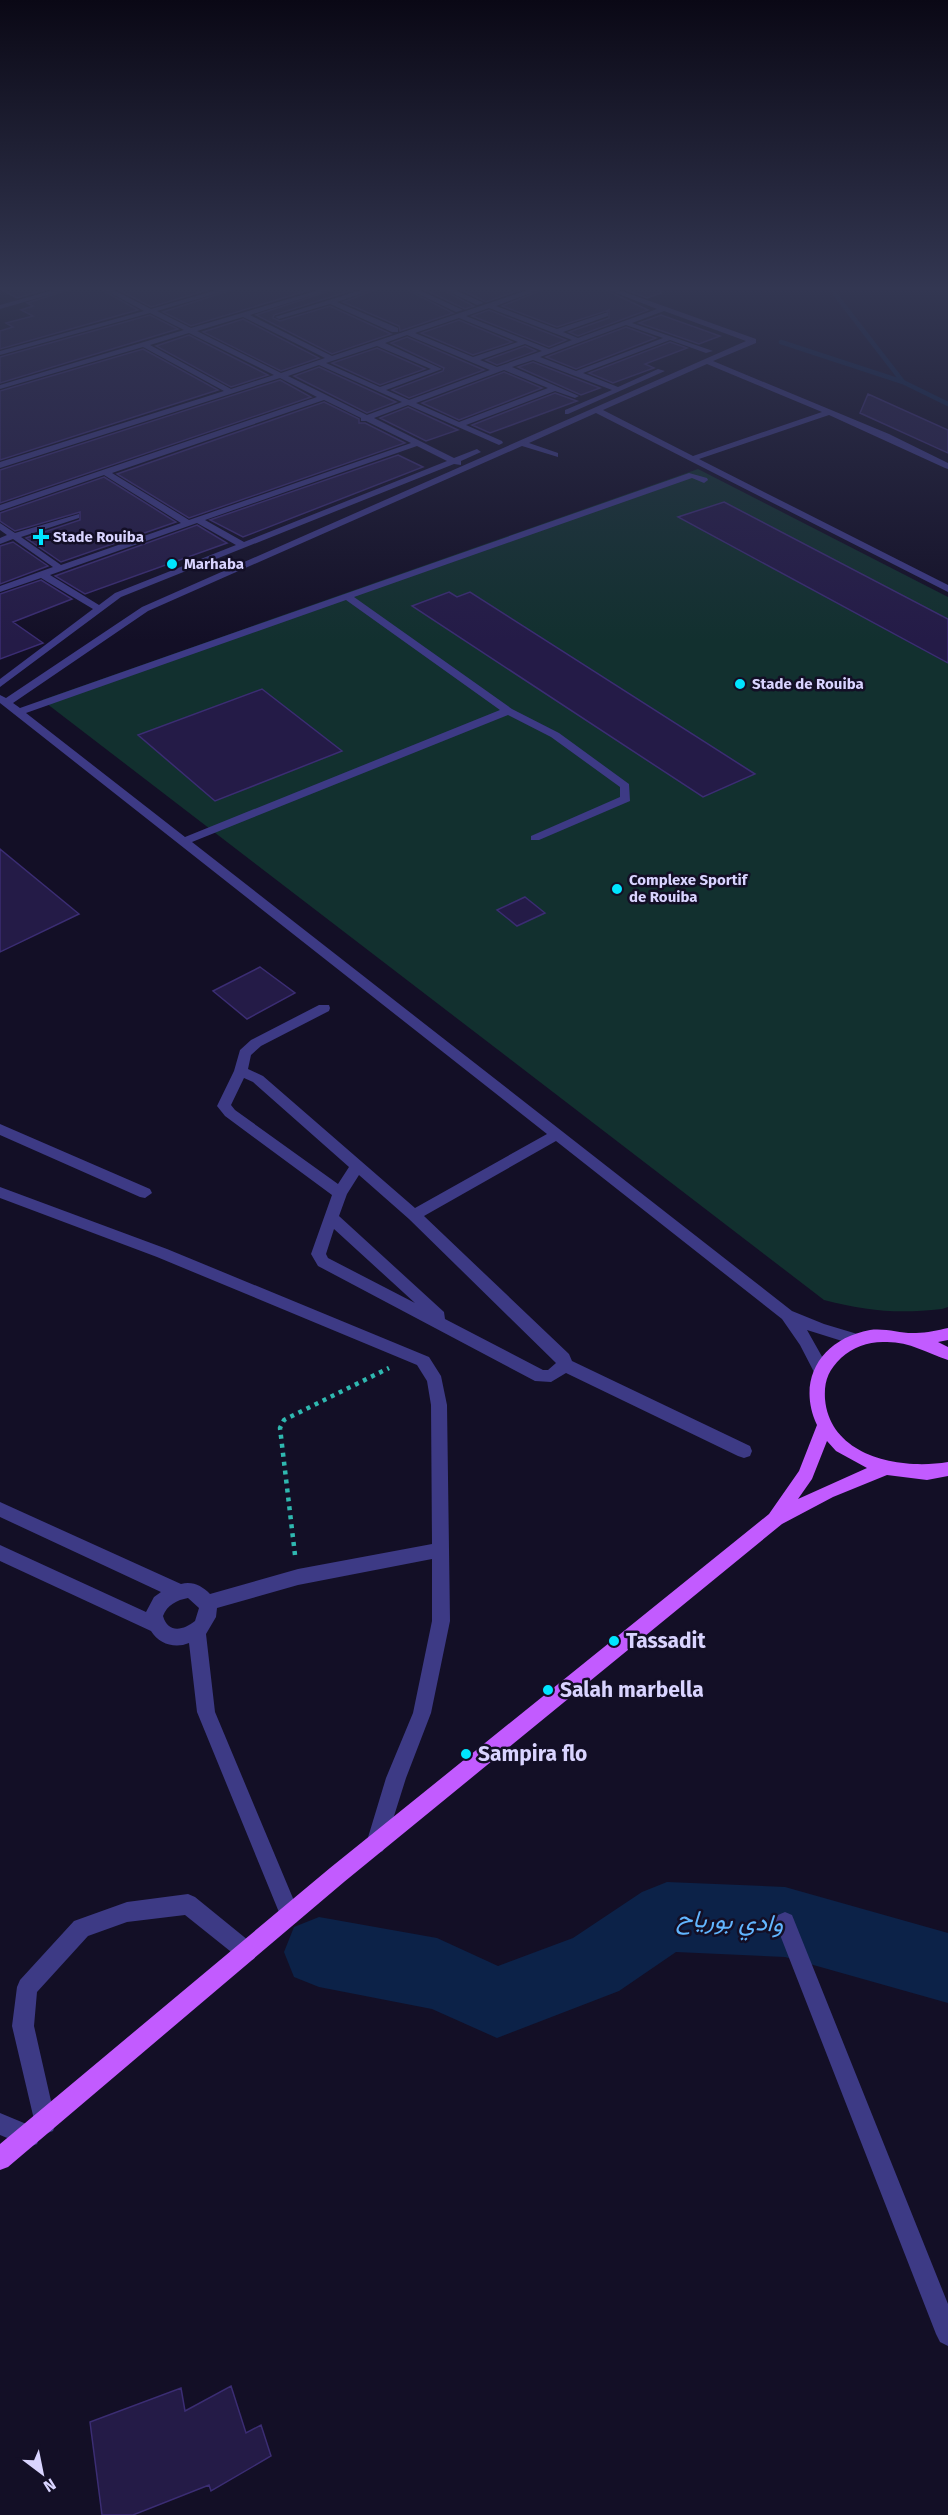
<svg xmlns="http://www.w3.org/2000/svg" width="948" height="2515" font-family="'Fira Sans',Vazirmatn,sans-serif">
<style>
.green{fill:#12302f}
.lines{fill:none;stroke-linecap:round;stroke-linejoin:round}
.stream{stroke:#0c2248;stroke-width:4.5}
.river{fill:#0c2248;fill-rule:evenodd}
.building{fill:#241b47;stroke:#3b2d73;stroke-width:1.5}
.path{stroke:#2fb8b0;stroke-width:4.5;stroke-dasharray:4 5;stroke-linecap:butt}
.minor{fill:#3d3a85;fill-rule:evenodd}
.major{fill:#c25bff;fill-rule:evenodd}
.poi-dot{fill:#00e5ff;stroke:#130f26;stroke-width:2}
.labels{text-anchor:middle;stroke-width:5;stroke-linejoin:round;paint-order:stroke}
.far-poi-label{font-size:15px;font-weight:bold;fill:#d9d4ff;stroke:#130f26;text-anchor:start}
.near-poi-label{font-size:21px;font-weight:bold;fill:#d9d4ff;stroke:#130f26;text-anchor:start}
.near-water-label{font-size:24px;font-style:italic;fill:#62b6ff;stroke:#130f26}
</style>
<rect width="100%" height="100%" fill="#130f26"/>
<path class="green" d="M698,469L948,597V1307L942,1309C897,1314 868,1311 824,1300L42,700Z"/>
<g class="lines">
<path class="stream" d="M831,289L903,382L948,404
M781,342L903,382"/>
<path class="river" d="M667,1882L785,1887L948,1933V2003L785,1957L676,1952L619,1991L497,2038L432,2009L319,1987L294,1977L284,1952L294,1927L319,1917L437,1938L498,1966L573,1938L642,1892Z"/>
</g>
<path class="building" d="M0,289H48L17,298Z
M71,289H101L138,310L0,349V331L13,327L6,323L33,316L21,310L33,306L27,303Z
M117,289H211L151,307Z
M234,289H313L191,326L163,312Z
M335,289H356L274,315L273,318L280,321L330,306L391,334L332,354L256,315Z
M377,289H406L453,313L400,331L399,326L343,302Z
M423,289H441L474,306L465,309Z
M459,289H523L486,302Z
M544,289H604L648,310L578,336L569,332L609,318V310L557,327L502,306Z
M623,289H660L661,293L647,298Z
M489,310L566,340L549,347L472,316Z
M150,315L178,329L0,383V357Z
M661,315L720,336L699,344L639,323Z
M243,319L319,358L281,371L203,332Z
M459,320L512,342L473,355L421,333Z
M626,327L656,338L576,369L546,357Z
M189,335L268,375L231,387L156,346Z
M407,337L484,370L409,398L392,390L443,371L444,368L391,343Z
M670,342L687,348L645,364L654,368L613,383L589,373Z
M525,346L536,351L497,365L486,360Z
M377,348L425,369L380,385L332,363Z
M143,349L218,390L0,460V391Z
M533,362L600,388L581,395L518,367Z
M319,367L396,402L367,413L294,376Z
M504,372L542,388L459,420L422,403Z
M280,380L311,397L0,503V470Z
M555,393L577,401L490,433L472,425Z
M868,394L948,430V453L860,413Z
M324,402L359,419V423H365L405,443L189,518L117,474Z
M408,407L458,430L426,441L380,418Z
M398,455L423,467L243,537L210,520Z
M104,477L176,522L61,562L26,538L80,520V512L15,531L0,521V513Z
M724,502L948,619V663L678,517Z
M197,525L227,543L85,594L55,576Z
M13,542L48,566L0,584V546Z
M41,580L72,599L13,622L43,643L0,659V594Z
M449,592L457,597L470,592L755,774L703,797L412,606Z
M262,689L342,751L215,801L138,735Z
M0,849L79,914L0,952Z
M525,897L545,913L517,926L497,910Z
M260,967L295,993L247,1019L213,991Z
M231,2386L246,2433L261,2425L271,2456L211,2491L209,2485L133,2515H102L90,2422L181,2388L185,2411Z"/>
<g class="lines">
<path class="path" d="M295,1555L280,1428L284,1420L389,1368"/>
<path class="minor" d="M57,289H69L0,309V305Z
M103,289H112L151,309L220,289H232L157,311L191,328L322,289H333L250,315L332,356L531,289H542L496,306L557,329L608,312V316L563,332L578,338L657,309L606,289H616L756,339V343L713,361L889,434L948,463V469L945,468L829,415L699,459L948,585V592L596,413L529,443L558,453V457L522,446L148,611L13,703L20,708L689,473L707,478L708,480L704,483L692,478L354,597L512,709L559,733L629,784L630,801L539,840H531V836L620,797V787L551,737L508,715L192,842L792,1311L824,1324L864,1336L866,1340L864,1344L858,1346L807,1330L829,1369L827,1374L821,1375L815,1374L800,1345L782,1319L556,1141L424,1216L569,1354L572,1361L750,1446L752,1451L750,1456L744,1458L738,1456L566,1373L551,1382L535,1381L318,1266L311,1254L332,1195L225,1116L217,1106L234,1071L240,1050L251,1040L319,1005H329L330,1008L329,1011L261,1046L251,1055L248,1069L263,1076L415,1208L547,1134L0,703V695L6,698L142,607L746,341L664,311L632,323L713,351L706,353L670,340L583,373L618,387L658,369L665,371L568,414H565V410L612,390L533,360L512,367L579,396L575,398L555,391L466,425L502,441L503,443L499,445L408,405L374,418L454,458L477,449L481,452L461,461V465L454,464L121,597L0,687V679L93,609L41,578L0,592V586L53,567L13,539L0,544V538L7,535L0,530V523L15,533L79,514V518L21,537L61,565L181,523L104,475L0,511V505L317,397L280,378L0,468V462L224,391L143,347L0,389V385L184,330L150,313L0,355V351L144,311ZM489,308L572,340L549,349L466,316ZM243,317L325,358L281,373L197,331ZM459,318L518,342L473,357L415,333ZM626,325L663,338L576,371L540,357ZM189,333L274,375L231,389L150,345ZM407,335L490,370L409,400L386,390L442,369L385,343ZM525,344L542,351L497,367L480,360ZM377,346L431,369L380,387L326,363ZM707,364L822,412L693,456L603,410ZM319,365L402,402L367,415L288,376ZM504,370L548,388L459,422L416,403ZM324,400L361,418V421H366L411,443L189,520L112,473ZM417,446L447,461L244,542L205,520ZM197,523L236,545L115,593L99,605L50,575ZM346,600L500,710L185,837L26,713ZM244,1078L253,1082L349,1167L338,1184L235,1110L231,1105ZM359,1175L409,1219L556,1363L548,1370H543L445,1319L444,1312L339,1216L347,1194ZM334,1229L415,1303L328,1258L326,1254Z
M364,289H375L337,302L398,328V332H392L330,304L279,319L275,317Z
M408,289H417L463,310L456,312Z
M443,289H453L484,303L477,305Z
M0,1124L150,1189L152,1193L145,1198L140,1197L0,1135Z
M0,1187L167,1249L429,1357L441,1376L447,1405L450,1621L431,1713L406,1778L383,1851L376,1854L369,1851L366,1844L386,1778L413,1713L432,1621V1559L298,1585L217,1608L216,1617L206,1634L215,1712L300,1915L297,1922L290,1925L283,1922L197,1712L189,1643C175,1649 159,1644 151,1631L0,1561V1545L146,1612L154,1597L161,1592L0,1517V1502L181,1584C193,1581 202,1586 210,1594L298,1569L432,1544L431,1405L427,1381L417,1365L157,1257L0,1198ZM188,1598L199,1608L195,1621C184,1630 168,1634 163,1616C167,1605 177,1600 188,1598Z
M188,1894L195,1897L254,1945L257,1952L254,1959L247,1962L240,1959L185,1915L127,1922L88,1936L37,1992L34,2026L56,2123L53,2131L45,2134L38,2131L40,2136L37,2144L29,2147L0,2135V2113L36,2128L12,2026L17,1987L20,1980L74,1921L127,1902Z
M785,1912L792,1915L948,2304V2346L940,2342L936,2334L775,1922L778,1915Z"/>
<path class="major" d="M948,1328V1340L938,1342L948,1347V1360C927,1353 910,1342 887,1342C870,1341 854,1346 841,1358C828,1371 824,1381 825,1399C830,1457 901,1470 948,1462V1476L927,1480L887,1475L833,1497L782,1524L344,1882L8,2167L0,2170V2144L330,1868L769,1514L799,1471L817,1425C796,1380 821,1339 870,1330C887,1328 901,1334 916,1333C927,1333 938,1330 948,1328ZM827,1441L836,1451L867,1468L798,1499L812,1479Z"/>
</g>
<linearGradient id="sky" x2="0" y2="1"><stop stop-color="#0a0815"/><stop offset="0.45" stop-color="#333752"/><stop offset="1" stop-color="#333752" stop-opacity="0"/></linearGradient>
<rect width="948" height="641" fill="url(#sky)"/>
<g class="poi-dot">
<path d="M38 528h6v6h6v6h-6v6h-6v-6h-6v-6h6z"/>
<circle cx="172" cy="564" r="6"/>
<circle cx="740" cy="684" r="6"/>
<circle cx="617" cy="889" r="6"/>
<circle cx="614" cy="1641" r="6"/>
<circle cx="548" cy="1690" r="6"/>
<circle cx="466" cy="1754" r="6"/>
</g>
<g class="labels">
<g class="far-poi-label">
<text x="53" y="542">Stade Rouiba</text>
<text x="184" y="569">Marhaba</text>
<text x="752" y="689">Stade de Rouiba</text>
<text x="629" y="885">Complexe Sportif<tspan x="629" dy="17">de Rouiba</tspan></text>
</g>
<g class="near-poi-label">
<text x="626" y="1648">Tassadit</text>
<text x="560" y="1697">Salah marbella</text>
<text x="478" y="1761">Sampira flo</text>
</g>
<g class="near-water-label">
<text transform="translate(730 1921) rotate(3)" y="8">وادي بورياح</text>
</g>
</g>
<g transform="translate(42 2473) rotate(148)" stroke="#130f26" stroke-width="4.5" paint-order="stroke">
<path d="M0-4.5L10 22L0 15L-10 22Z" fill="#d9d4ff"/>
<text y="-9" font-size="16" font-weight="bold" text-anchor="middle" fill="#d9d4ff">N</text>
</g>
</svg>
